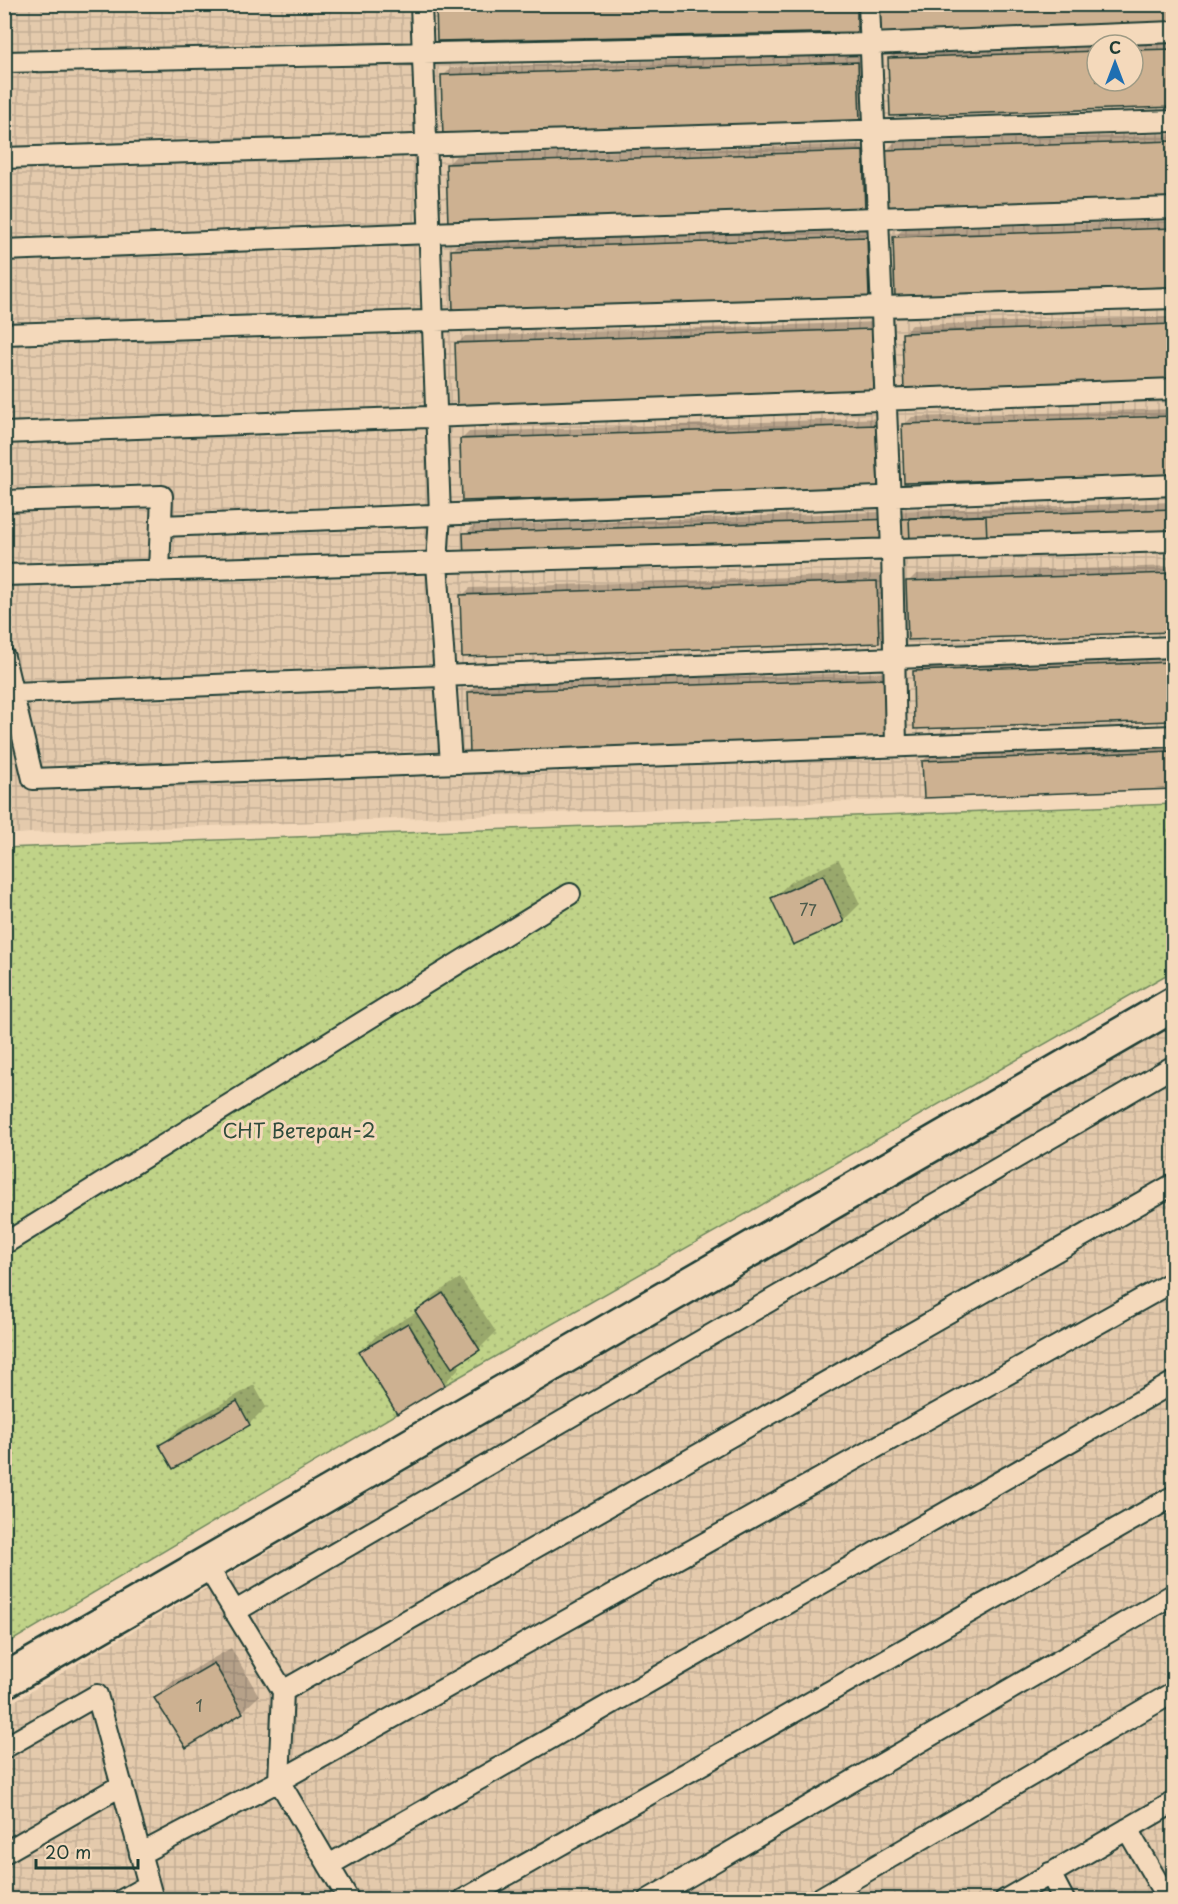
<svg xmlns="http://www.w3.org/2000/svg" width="1178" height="1904" font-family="'Playpen Sans',sans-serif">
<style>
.industrial{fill:url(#industrial-grid);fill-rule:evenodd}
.garden{fill:url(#garden-dots);stroke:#70885e;stroke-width:1.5}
.shadow{fill:#0003;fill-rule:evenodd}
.building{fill:#cdb191;stroke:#1f3d34;stroke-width:1.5}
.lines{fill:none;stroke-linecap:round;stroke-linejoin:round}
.service-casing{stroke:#1f3d34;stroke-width:24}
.minor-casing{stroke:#1f3d34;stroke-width:38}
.service{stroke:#f4d9bb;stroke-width:20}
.minor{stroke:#f4d9bb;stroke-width:33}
.labels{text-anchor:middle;stroke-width:6;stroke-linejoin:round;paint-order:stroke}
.number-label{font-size:16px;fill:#4a5a4b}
.park-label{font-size:20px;fill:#2f4c3c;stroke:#f4d9bb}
</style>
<defs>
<pattern id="industrial-grid" width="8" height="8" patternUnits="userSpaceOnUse" patternTransform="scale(1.5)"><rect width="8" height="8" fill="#e4caac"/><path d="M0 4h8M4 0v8" fill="none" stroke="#c3ae95"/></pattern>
<pattern id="garden-dots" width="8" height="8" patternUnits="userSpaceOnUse" patternTransform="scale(1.5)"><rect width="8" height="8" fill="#c0d388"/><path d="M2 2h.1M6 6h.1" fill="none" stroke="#a5b676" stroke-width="1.8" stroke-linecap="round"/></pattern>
</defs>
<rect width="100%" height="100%" fill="#f4d9bb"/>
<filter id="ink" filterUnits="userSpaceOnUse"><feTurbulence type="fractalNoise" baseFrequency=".0167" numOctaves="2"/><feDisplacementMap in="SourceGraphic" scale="12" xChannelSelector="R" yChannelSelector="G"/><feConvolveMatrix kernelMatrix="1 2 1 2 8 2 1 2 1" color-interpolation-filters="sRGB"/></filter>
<g filter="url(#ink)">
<path class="industrial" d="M4,5H1173V789L5,834ZM1097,45H1133V81H1097Z
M1173,1020V1899H5L4,1707Z"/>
<path class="garden" d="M1173,804V971L445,1385L5,1645L4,848Z"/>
<path class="shadow" d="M438,4H864L865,23L857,31Z
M1174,42V106L889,58L897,50ZM1097,45H1133V81H1097Z
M865,54L867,114L859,122L443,76L451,68Z
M1174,134V198L887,150L895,142Z
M870,144L872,203L864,211L448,164L456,156Z
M1174,221V285L895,237L903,229Z
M875,229L877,289L869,297L452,250L460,242Z
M1174,317V382L904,333L912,325Z
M879,322L881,382L873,390L457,344L465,336Z
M1174,409V473L904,425L912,417Z
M884,418L886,478L878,486L461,440L469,432Z
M1174,502V532L465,534L473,526Z
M1174,566V630L908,582L916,574Z
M884,574L886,634L878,642L462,596L470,588Z
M1174,655V720L914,671L922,663Z
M892,672L894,731L469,693L477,685Z
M1174,744V787L923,761L931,753Z
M839,860L860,904L843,921L773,899L790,882Z
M460,1278L496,1332L479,1349L458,1363L460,1367L444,1384L361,1352L377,1335L417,1312L434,1295Z
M254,1385L266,1407L250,1423L174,1467L161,1446L178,1429Z
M231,1648L259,1696L242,1712L156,1698L172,1682Z"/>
<path class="building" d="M436,4H857V32L437,41Z
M873,4H1174V31L875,41Z
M1174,49V107L890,116L888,58L1097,51V81H1133V50Z
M858,62L860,123L443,137L441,75Z
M1174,141V199L887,208L885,150Z
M863,151L865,212L448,225L446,164Z
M1174,228V287L895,296L893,237Z
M867,237L869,298L453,311L451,250Z
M1174,324V383L904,392L902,333Z
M872,329L874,392L457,405L455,343Z
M1174,416V475L904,483L902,424Z
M876,425L878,487L462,501L460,439Z
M1174,509V533L910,542L909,518Z
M986,516L987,541L464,558L463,533Z
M1174,573V632L908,640L906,581Z
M877,581L879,643L462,657L460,595Z
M1174,662V721L914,729L913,671Z
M884,679L887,741L470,754L468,692Z
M1174,751V789L924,798L922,761Z
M823,875L844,922L793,945L771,898Z
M443,1293L480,1350L452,1368L415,1311Z
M408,1323L445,1385L397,1414L359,1352Z
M237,1401L250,1425L173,1469L159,1445Z
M214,1663L243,1713L186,1748L154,1698Z"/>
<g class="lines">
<g class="service-casing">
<path id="service" d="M421,4L440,515L437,563L451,763
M869,4L892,550L896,746
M4,62L870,44L1174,32
M4,158L1174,121
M4,250L430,233L1174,208
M4,334L1174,298
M4,433L1174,389
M4,501L162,496L159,571
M162,526L1174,485
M4,575L1174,541
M4,657L33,779L1174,736
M13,693L1174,647
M4,1244L570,894
M206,1564L283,1691L279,1781L349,1900
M234,1612L1174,1066
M283,1691L1174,1184
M4,1748L97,1695L153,1900
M1127,1829L1168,1900
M4,1853L122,1785
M140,1854L279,1781L1174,1281
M329,1865L1174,1382
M1050,1873L1064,1900
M122,1900L149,1885
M463,1900L1174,1496
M648,1900L1174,1594
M817,1900L1174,1692
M1005,1900L1174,1802"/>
</g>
<g class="minor-casing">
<path id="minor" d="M4,1681L1174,1004"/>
</g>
<use href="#service" class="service"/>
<use href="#minor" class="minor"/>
</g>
</g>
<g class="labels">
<g class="number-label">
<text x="808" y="916">77</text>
<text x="199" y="1712">1</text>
</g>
<g class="park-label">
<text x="299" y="1138">СНТ Ветеран-2</text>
</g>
</g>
<rect width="1178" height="1904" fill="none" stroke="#f4d9bb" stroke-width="24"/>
<rect x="12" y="12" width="1154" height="1880" fill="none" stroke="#1f3d34" stroke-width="2" filter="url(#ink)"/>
<g transform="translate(1115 63)"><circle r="28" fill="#f4d9bb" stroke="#9f9b85" stroke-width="1.5"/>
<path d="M0-4.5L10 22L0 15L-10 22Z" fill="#1f6fb2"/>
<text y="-9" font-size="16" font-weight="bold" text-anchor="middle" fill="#1f3d34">С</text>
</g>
<path d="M36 1859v9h102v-9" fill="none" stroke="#1f3d34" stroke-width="3"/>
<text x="45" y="1859" font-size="18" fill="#1f3d34" stroke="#f4d9bb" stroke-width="4.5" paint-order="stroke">20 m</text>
</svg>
